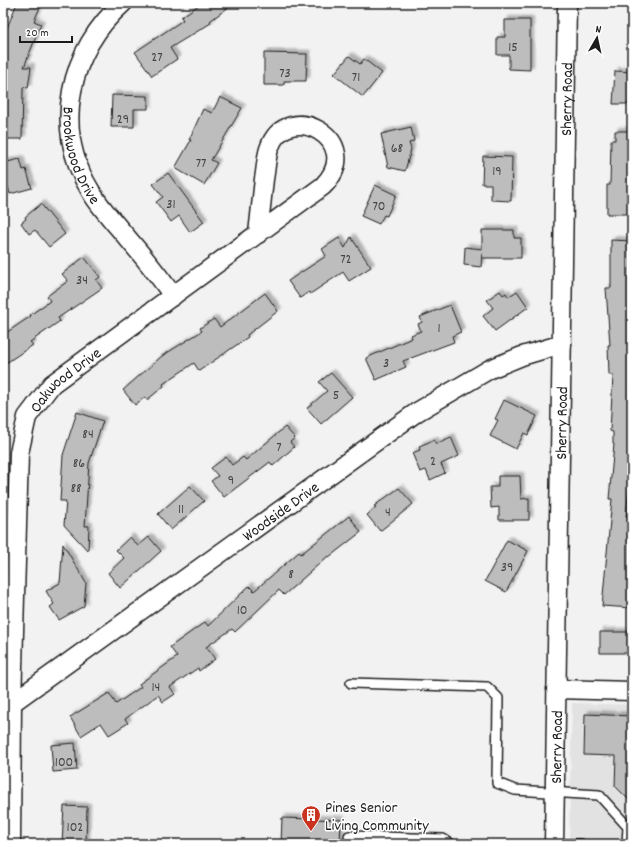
<svg xmlns="http://www.w3.org/2000/svg" width="635" height="847" font-family="Dekko,sans-serif">
<style>
.built{fill:#e2e2e2}
.building{fill:#bdbdbd;stroke:#1c1c1c;filter:url(#shadow)}
.lines{fill:none;stroke-linecap:round;stroke-linejoin:round}
.service-casing{stroke:#1c1c1c;stroke-width:12}
.minor-casing{stroke:#1c1c1c;stroke-width:21}
.service{stroke:#fff;stroke-width:9}
.minor{stroke:#fff;stroke-width:18}
.labels{text-anchor:middle;stroke-width:3;stroke-linejoin:round;paint-order:stroke}
.number-label{font-size:14px;fill:#444}
.street-label{font-size:16px;fill:#1c1c1c;stroke:#fff}
.poi-label{font-size:16px;fill:#1c1c1c;stroke:#fff;text-anchor:start}
</style>
<defs>
<filter id="shadow"><feDropShadow dx="3.5" dy="-3.5" stdDeviation="1" flood-color="#0004"/></filter>
</defs>
<rect width="100%" height="100%" fill="#f2f2f2"/>
<filter id="ink" filterUnits="userSpaceOnUse"><feTurbulence type="fractalNoise" baseFrequency=".025" numOctaves="2"/><feDisplacementMap in="SourceGraphic" scale="8" xChannelSelector="R" yChannelSelector="G"/><feConvolveMatrix kernelMatrix="1 2 1 2 8 2 1 2 1" color-interpolation-filters="sRGB"/></filter>
<g filter="url(#ink)">
<path class="built" d="M572,703L632,705V844H569Z"/>
<path class="building" d="M17,3H42L34,21L41,24L24,67H31L28,88L23,87L22,139H3V38Z
M202,3H234L210,21L211,23L170,48L177,59L152,76L135,52L183,20L181,17Z
M505,20H530V70L509,69V55H497V37H505Z
M264,53L307,54L306,81H284V85H264Z
M349,56L360,64L364,59L382,73L363,97L334,74Z
M615,71L632,72V104H613Z
M112,95L148,96V109H134V127H111Z
M220,97L242,108L211,160L217,163L204,185L175,168L191,140H189L203,109L212,113Z
M411,127L414,141L409,143L411,149L405,171L388,167L381,134Z
M615,131H632V214H607V185H610L611,140H615Z
M483,156L512,157L511,201L491,200V184H482Z
M20,159L23,170L26,169L32,188L10,194L3,170V163Z
M168,173L204,222L190,232L179,216L171,222L156,202L163,197L153,184Z
M375,185L396,195L387,216L384,215L379,224L361,216Z
M41,204L65,234L49,247L35,230L29,234L21,223L26,219L25,217Z
M482,230H514V238H521V258H482V254L481,267L464,265L465,247L482,249Z
M351,237L371,267L349,281L343,272L310,294L309,292L300,298L288,281L326,256L322,249L339,238L345,248Z
M611,240L632,241V321H630L632,374L630,375L632,433L629,461H632L626,516L630,517L628,539H632V608L602,606L612,499H609L614,444H613V432L610,431L613,375H609L608,345H610L606,288H611Z
M84,257L100,277L96,280L102,288L58,318L60,321L30,342L33,345L3,365V335L31,316L30,315L50,301L47,296L68,281L62,274Z
M500,291L503,295L506,293L508,297L517,291L528,307L495,331L483,316L493,308L487,300Z
M265,293L278,311L247,335L248,337L209,364L199,371L194,363L163,384L164,386L147,400L145,397L135,405L123,390L162,356L202,331L200,328L214,319L220,327Z
M450,305L461,332L452,336L454,342L403,361L406,367L376,380L366,358L412,338L411,335L421,331L418,324L422,322L420,317Z
M331,373L352,397L321,424L307,408L327,391L319,382Z
M504,400L537,416L528,435L524,433L516,449L490,436L498,420L495,419Z
M77,412L103,421L89,463L85,526H89L88,551L64,525L66,501H60L63,455Z
M285,427L295,438L290,442L294,447L273,466L270,462L224,497L211,481L218,476L211,468L226,457L232,465L243,457L246,460Z
M451,437L459,456L441,464L445,473L430,480L426,470L420,472L412,453L420,450L419,446L434,440L436,444Z
M498,476H520L521,499L529,498V520H499V507L491,508L490,487H498Z
M190,486L204,501L171,530L158,514Z
M399,488L413,504L380,531L367,515L376,507L374,506Z
M349,516L361,532L329,557L328,556L284,595L279,590L235,632L232,629L206,647L215,659L199,671L198,668L170,687L175,694L163,702L158,695L125,719L128,723L109,735L101,723L81,736L70,717L109,693L116,704L141,687L139,684L177,657L170,647L205,622L208,626L249,586L254,591L299,552L301,554Z
M130,537L138,546L149,537L161,551L120,588L108,573L124,558L116,550Z
M507,540L528,551L506,592L485,581Z
M63,544L86,583L84,606L59,620L50,607L54,604L46,591L60,583Z
M600,632H632V653H600Z
M585,714L632,716V803L615,786L616,756L584,755Z
M75,743L77,770L53,772L51,745Z
M64,806L87,807L86,844H62Z
M282,818L341,820L340,844H281Z"/>
<g class="lines">
<g class="service-casing">
<path id="service" d="M351,683L487,687L498,698L497,783L515,790L599,795L628,827L627,844
M349,836L443,839L451,844
M554,844H581"/>
</g>
<g class="minor-casing">
<g id="minor">
<path id="s1" d="M123,3C69,50 52,128 90,190C97,203 108,215 118,227C137,249 156,271 173,296"/>
<path d="M556,689L632,691"/>
<path id="s2" d="M12,703L417,412L490,369L522,356L562,344"/>
<path id="s3" d="M11,844L12,703L19,453L27,417L52,384L323,186C368,141 286,96 269,149C266,158 266,169 264,179C262,197 260,216 258,234"/>
<path id="s4" d="M554,844L567,3"/>
</g>
</g>
<use href="#service" class="service"/>
<use href="#minor" class="minor"/>
</g>
</g>
<defs>
<g id="building-pin" transform="scale(1)"><path d="M0 17L-7.5 6A9.5 9.5 0 1 1 7.5 6Z" fill="#c8321e" stroke="#fff"/><path d="M-4-6H4V6H1V3H-1V6H-4ZM-2.5-4.3h1.7v1.8h-1.7ZM.8-4.3h1.7v1.8H.8ZM-2.5-1h1.7V.8h-1.7ZM.8-1h1.7V.8H.8Z" fill="#fff"/></g>
</defs>
<g fill-rule="evenodd">
<use href="#building-pin" x="311" y="815"/>
</g>
<g class="labels">
<g class="number-label">
<text x="513" y="51">15</text>
<text x="157" y="61">27</text>
<text x="285" y="77">73</text>
<text x="356" y="81">71</text>
<text x="123" y="123">29</text>
<text x="397" y="152">68</text>
<text x="201" y="167">77</text>
<text x="497" y="175">19</text>
<text x="171" y="208">31</text>
<text x="379" y="210">70</text>
<text x="346" y="263">72</text>
<text x="82" y="284">34</text>
<text x="439" y="332">1</text>
<text x="386" y="367">3</text>
<text x="336" y="399">5</text>
<text x="88" y="438">84</text>
<text x="279" y="451">7</text>
<text x="433" y="465">2</text>
<text x="79" y="467">86</text>
<text x="231" y="484">9</text>
<text x="76" y="492">88</text>
<text x="181" y="513">11</text>
<text x="388" y="516">4</text>
<text x="507" y="571">39</text>
<text x="291" y="578">8</text>
<text x="242" y="614">10</text>
<text x="156" y="691">14</text>
<text x="64" y="766">100</text>
<text x="75" y="831">102</text>
</g>
<g class="street-label">
<text dy="6" stroke="none"><textPath href="#s4" startOffset="745">Sherry Road</textPath></text>
<text dy="6" stroke="none"><textPath href="#s1" startOffset="170">Brookwood Drive</textPath></text>
<text dy="6" stroke="none"><textPath href="#s3" startOffset="482">Oakwood Drive</textPath></text>
<text dy="6" stroke="none"><textPath href="#s4" startOffset="421">Sherry Road</textPath></text>
<text dy="6" stroke="none"><textPath href="#s2" startOffset="330">Woodside Drive</textPath></text>
<text dy="6" stroke="none"><textPath href="#s4" startOffset="97">Sherry Road</textPath></text>
</g>
<g class="poi-label">
<text x="325" y="812">Pines Senior<tspan x="325" dy="18">Living Community</tspan></text>
</g>
</g>
<rect width="635" height="847" fill="none" stroke="#fff" stroke-width="16"/>
<rect x="8" y="8" width="619" height="831" fill="none" stroke="#1c1c1c" stroke-width="1.5" filter="url(#ink)"/>
<g transform="translate(597 38) rotate(9)" stroke="#ffffff" stroke-width="3" paint-order="stroke">
<path d="M0-3L7 15L0 10L-7 15Z" fill="#1c1c1c"/>
<text y="-6" font-size="11" font-weight="bold" text-anchor="middle" fill="#1c1c1c">N</text>
</g>
<path d="M20 36v6h52v-6" fill="none" stroke="#1c1c1c" stroke-width="2"/>
<text x="26" y="36" font-size="12" fill="#1c1c1c" stroke="#ffffff" stroke-width="3" paint-order="stroke">20 m</text>
</svg>
